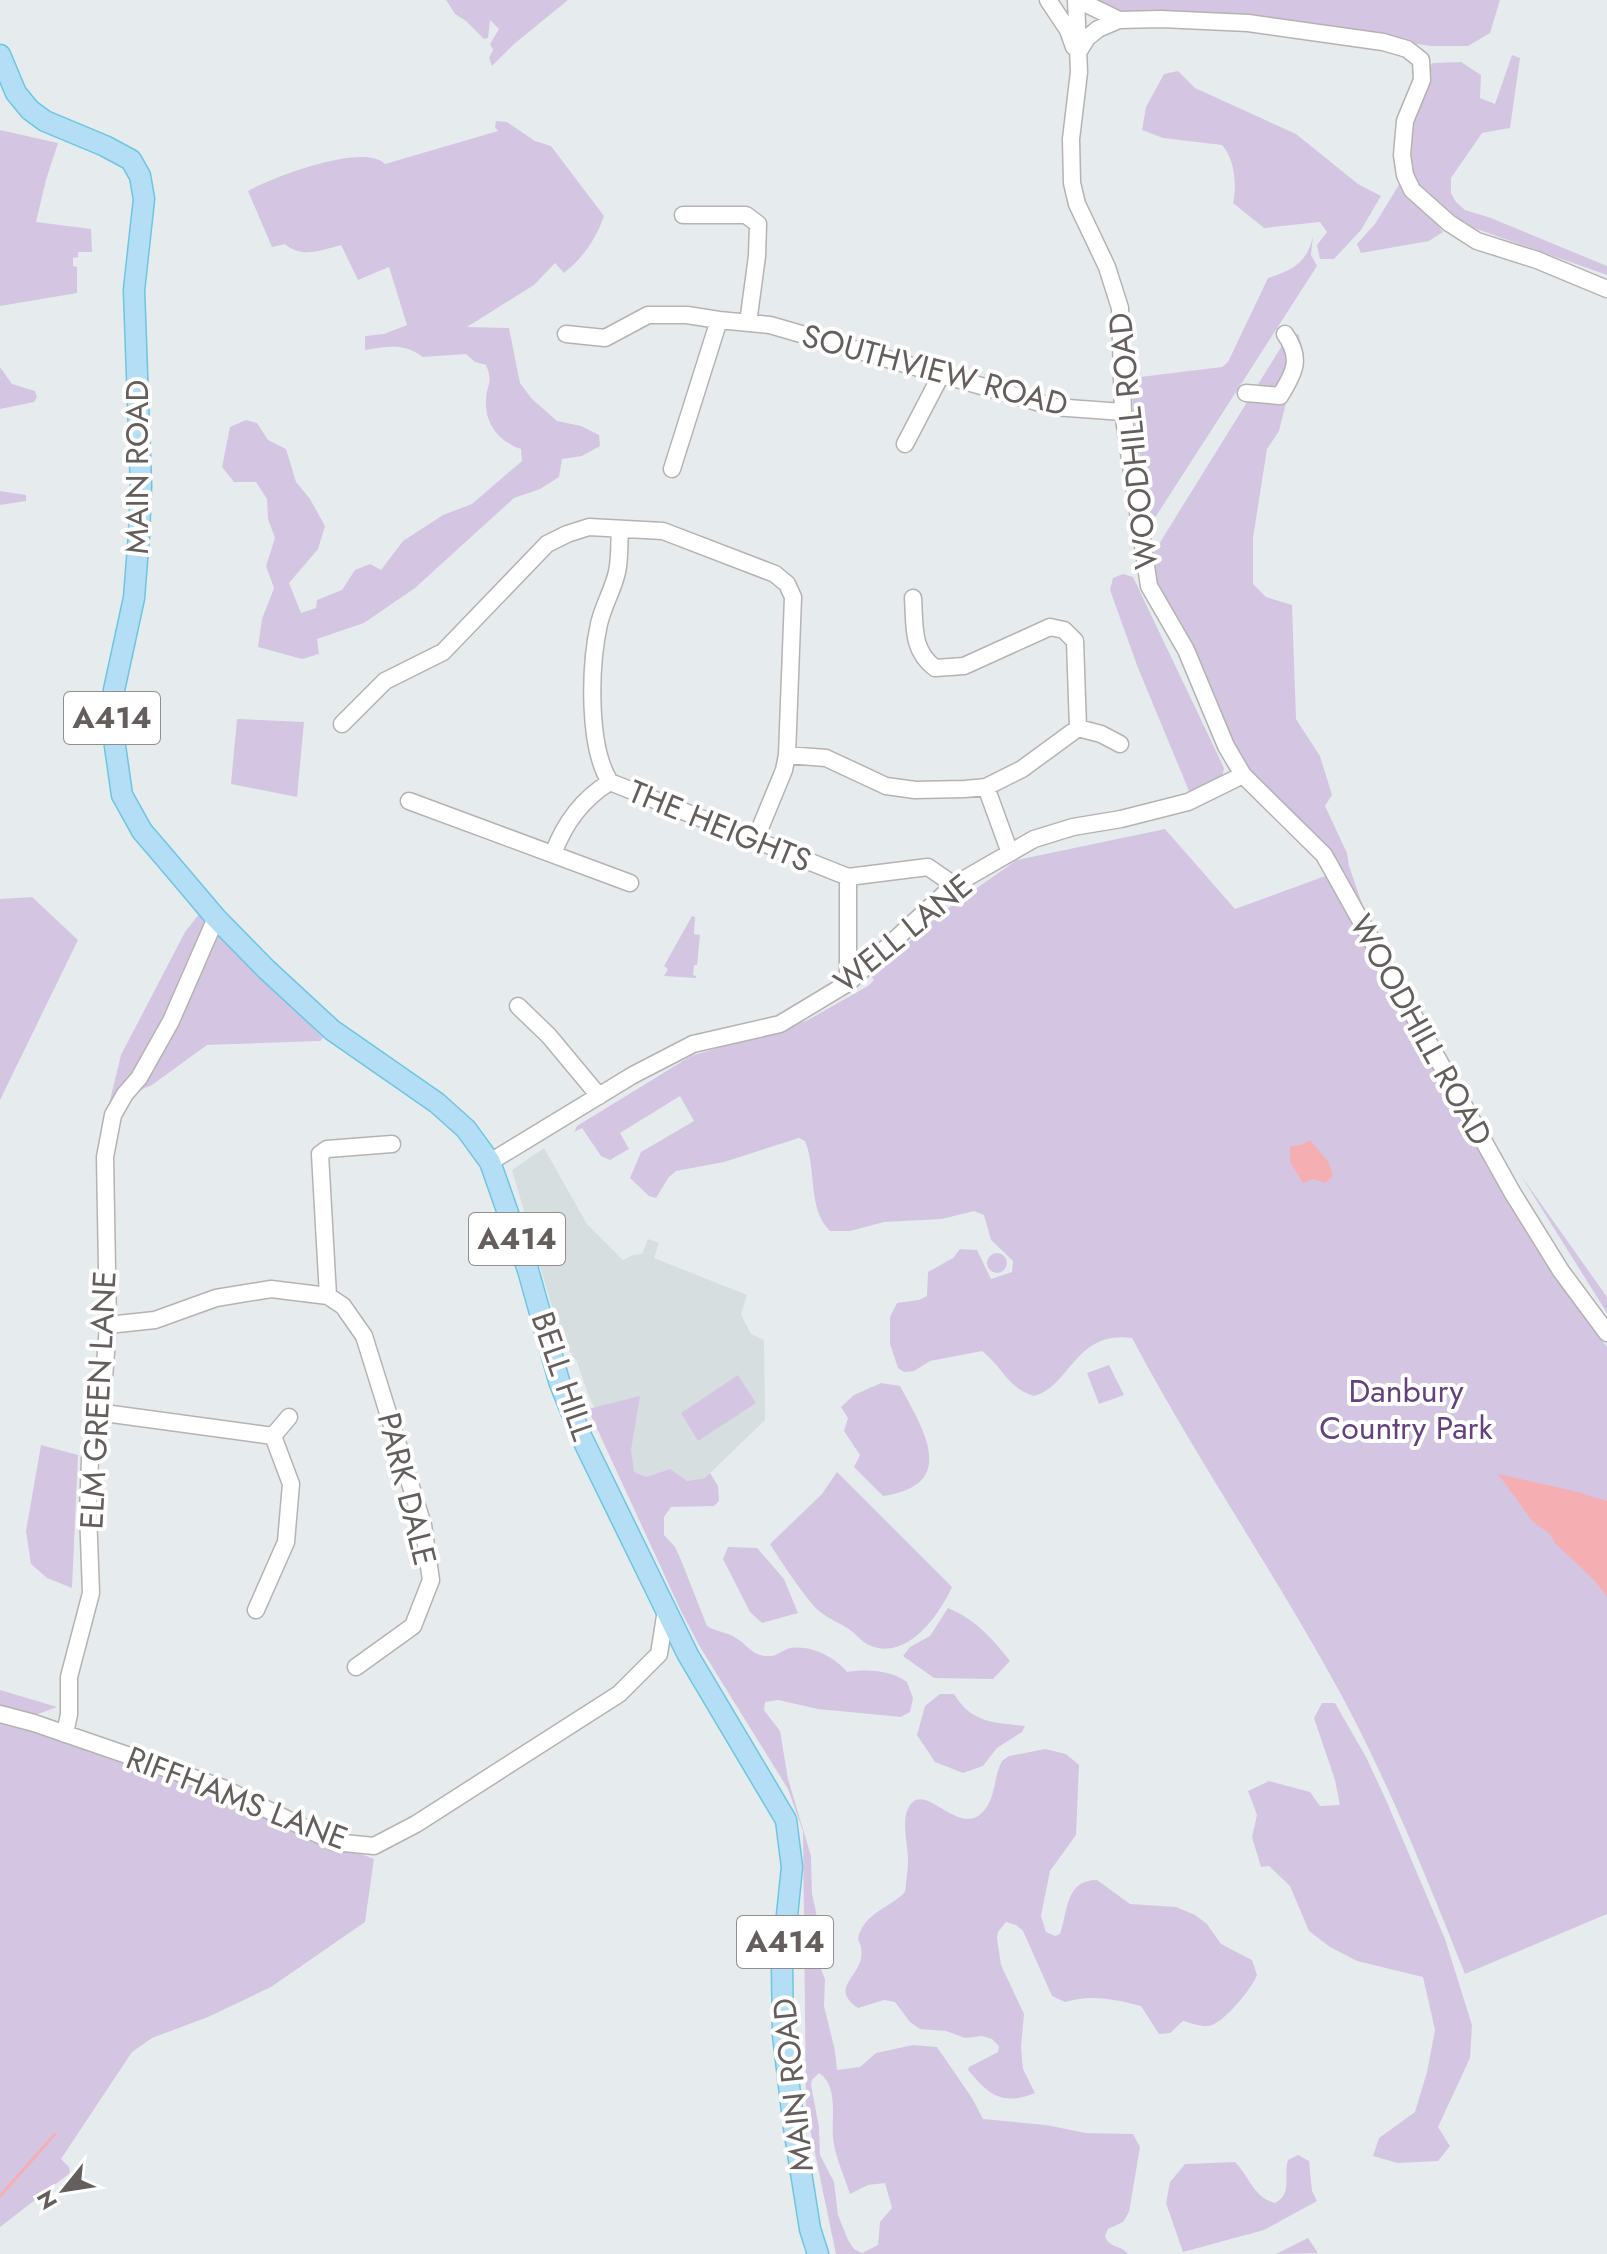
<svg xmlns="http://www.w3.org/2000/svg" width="1607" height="2254" font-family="Jost,sans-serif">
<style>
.education{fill:#d7dee0}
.green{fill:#d4c6e2;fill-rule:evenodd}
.water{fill:#f5afb3}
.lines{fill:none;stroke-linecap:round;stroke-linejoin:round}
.stream{stroke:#f5afb3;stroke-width:3}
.minor-casing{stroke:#b6b2b1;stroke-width:19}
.major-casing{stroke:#6dc6e0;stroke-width:23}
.minor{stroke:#fff;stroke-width:16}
.major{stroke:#b4def5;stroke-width:20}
.labels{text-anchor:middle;stroke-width:8;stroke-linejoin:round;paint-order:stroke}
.shield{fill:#fff;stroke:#928e8e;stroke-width:2}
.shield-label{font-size:30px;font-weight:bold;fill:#645e5d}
.street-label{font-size:32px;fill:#645e5d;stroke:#fff}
.park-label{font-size:32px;fill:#644081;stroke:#fff}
</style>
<rect width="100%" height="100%" fill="#e6ecee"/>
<path class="education" d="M544,1148L587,1224L623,1260L633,1255L642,1254L648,1239L659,1243L654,1258L747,1295L741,1314L751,1334L764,1340L765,1420L705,1478L686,1481L642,1499L589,1397L577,1362L561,1338L512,1170Z"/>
<path class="green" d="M446,0H568L514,44L492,66L489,58L493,50L490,44L499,29L490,20L488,38L484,39L466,21L455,14Z
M1094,0H1500L1490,33L1468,46H1431L1194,12H1123Z
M1512,55L1520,58L1510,128L1482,133L1451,178V193L1456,202L1465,210L1491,218L1607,266V275L1474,228L1424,196L1410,173L1409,141L1420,75L1433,63L1461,62L1481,75L1480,98L1495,104Z
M1178,71L1195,88L1296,134L1358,184L1381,196L1361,230L1334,259H1320L1317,245L1327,232L1320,222L1264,228L1233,203C1237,186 1235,159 1222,145L1163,138L1142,130L1146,107L1164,74Z
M496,121L507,122L535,141L551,146L604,216C596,239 583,258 564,273L555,263L534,285L467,327L509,328L520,383L531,398L557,421L581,426L599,435L600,446L582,456L562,459L559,477L540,489L514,498L415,588L364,623L317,639L319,654L302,659L258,647L262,619L274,588L266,566L275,538L268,519L267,499L256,482H234L222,467L230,427L246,420L257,423L268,440L286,449L296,482L310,499L325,526L318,549L289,583L301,613L316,608L317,600L342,590L355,570L370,564L381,570L403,541L443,515L472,504L522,461L521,449C500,442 485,425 486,401C486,384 494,384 486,365L475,362L466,354L423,357C405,343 388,346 365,350V336L384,334L407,325L389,267L358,280L341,245C322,250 302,259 285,244L272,247L248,191C272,177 365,142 385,164L498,131L495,127Z
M0,130L58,143L46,180L36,222L91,229L92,252H78V257L73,258V266L77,267V293L0,306Z
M1400,183L1406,184L1443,232L1429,241L1361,253L1357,244L1375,224Z
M1313,236L1311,255L1317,266L1151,524L1133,412L1132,378L1222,367L1228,362L1268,278C1293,270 1307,263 1313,236Z
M1291,331L1299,335L1301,343L1279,431L1267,449L1253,538V584L1266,597L1292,605L1296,719L1320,756L1332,795L1325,806L1347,853L1349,866L1379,953L1323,841L1303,828L1253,777L1233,747L1153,574L1151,557Z
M0,367L12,384L35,391L37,397L34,402L0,409Z
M0,491L26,495V501L0,505Z
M1123,574L1133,577L1224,768L1222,779L1191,793L1187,792L1189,791L1138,668L1110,590L1113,578Z
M237,719L304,722L297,797L231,784Z
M1165,829L1235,909L1328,875L1563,1285L1607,1347V1914L1465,1974C1424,1871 1382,1766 1327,1669C1264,1557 1192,1451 1132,1338C1075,1330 1070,1387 1034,1396C1008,1389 1002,1366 982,1351L930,1361L914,1371L904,1372L898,1368L890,1344V1317L897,1303L919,1300L927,1296L928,1272L953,1258L960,1249L977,1250L991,1279L1012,1272L1013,1261L991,1240L984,1215L974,1211L942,1219L884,1222L850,1231H830C807,1208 817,1170 805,1141L799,1138L724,1162L676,1171L669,1177L656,1198L649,1196L630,1178L641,1152L694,1121L680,1096L620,1133L629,1149L610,1160L601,1156L582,1128L574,1132L577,1126L691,1056L806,1021L868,986L874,980L871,976L941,913L1017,860Z
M32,897L78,940L0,1100V899Z
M199,914L323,1038L320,1041L207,1045L152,1085L109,1104L121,1055L185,932Z
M692,916L695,917L694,934L700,935L697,965H694L693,975L696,976V978L664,976L668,969L664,966Z
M1520,1174L1607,1297V1313Z
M987 1263a10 10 0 1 1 20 0a10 10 0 1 1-20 0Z
M1109,1365L1124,1395L1099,1404L1087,1373Z
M738,1375L756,1403L698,1441L681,1413Z
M881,1383L900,1386C923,1429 960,1485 883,1496L854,1467L860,1455L844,1431L848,1418L841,1407L854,1395Z
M640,1396L631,1450L634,1472L646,1477L670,1469L687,1481L705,1478L710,1473L718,1486L719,1501L714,1506L671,1507L664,1517V1535L675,1547L681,1560L707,1626C716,1632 728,1632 736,1638C748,1645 752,1656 768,1656C777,1657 783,1649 791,1648C811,1645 835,1657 847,1672C867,1669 890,1670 907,1682L913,1698L910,1712L901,1717L818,1709L778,1700L765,1702L764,1710L780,1731L788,1779L811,1856L812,1894L819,1926L816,1957L825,1979L824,2006L835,2051L837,2070L860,2067L876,2053L913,2045L937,2047L972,2098L983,2119L1046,2125L1086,2133L1133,2134L1140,2147L1129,2212L1123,2222L1108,2229L1105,2236C1108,2248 1122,2245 1128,2254H836L806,2110L803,1831L788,1789L700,1647L681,1611L588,1409ZM819,2073C839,2086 831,2118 833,2138C835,2156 844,2176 850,2194L868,2185L885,2183L892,2208L880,2222L878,2245L862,2253L854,2249L848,2240L838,2215L834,2182L820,2155L819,2127L811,2085L812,2080Z
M41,1445L78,1455L72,1588L47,1578L31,1564L26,1531Z
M837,1472L952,1587C939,1616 906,1662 869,1645C862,1642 856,1634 850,1630C839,1622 828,1619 818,1610C805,1598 780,1560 770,1544L822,1494Z
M728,1547L757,1548L784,1579L798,1613L762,1623L750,1612L723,1559Z
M948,1608C975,1619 992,1638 1010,1661L993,1679L934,1678L903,1656L910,1647L930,1636Z
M0,1690L57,1707L30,1717L57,1731L214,1796L216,1793L269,1818L374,1859L365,1922L271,1987L208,2017L152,2038L132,2052L61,2159L69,2167L70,2173L0,2227Z
M940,1694H954C973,1724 993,1722 1025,1726L1022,1732L997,1748L983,1766L963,1773L935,1762L917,1735L925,1706Z
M1322,1703H1335L1366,1757L1386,1800L1445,1939L1472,2025L1470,2058L1438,2127L1450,2146L1438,2161L1398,2163L1373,2156L1379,2138L1415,2112L1427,2072L1435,2030L1423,1977L1357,1961L1330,1947L1309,1931L1290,1886L1269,1866L1261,1867L1252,1837L1257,1815L1248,1791L1269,1781L1310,1792L1320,1806L1340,1805L1335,1780L1314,1718Z
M1045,1749L1066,1754L1079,1765L1076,1835L1050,1871L1041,1916L1046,1932L1055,1936L1060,1934C1068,1912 1065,1880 1097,1880L1130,1904L1176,1907L1195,1915L1207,1924L1221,1944L1252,1960L1257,1975C1252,1988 1223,2025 1208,2026C1201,2027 1191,2023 1183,2021L1170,2033L1159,2034L1141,2006C1115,1999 1091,1994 1065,2002L1052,1996L1023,1931L1016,1925L1006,1922L998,1932L997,1938L1001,1965L1024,2014L1021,2047L1023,2069L1035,2093C1002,2106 989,2095 968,2070L969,2067L998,2052L999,2046L992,2039L982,2036L965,2038L946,2031L920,2029L910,2022L895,2002L884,2000L858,2008C823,1984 875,1974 858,1939C863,1913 890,1908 905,1892C906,1881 908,1871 908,1860C908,1845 902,1825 907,1811C922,1772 960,1845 986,1808C996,1794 994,1775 1002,1761L1009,1756Z
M1298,2155L1309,2161L1312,2191L1317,2201L1264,2230L1183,2252L1166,2203L1170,2182L1185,2164L1235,2162C1250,2177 1253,2197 1275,2203C1293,2194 1283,2175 1288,2160Z
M1308,2238L1318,2253L1276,2254Z"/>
<path class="water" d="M1310,1140L1329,1163L1333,1176L1325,1183L1313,1179L1303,1183L1290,1162V1146L1302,1145Z
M1498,1474L1574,1491L1607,1501V1597L1595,1581L1555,1543L1549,1533L1533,1522Z"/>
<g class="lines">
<path class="stream" d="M0,2196L55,2134"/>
<g class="minor-casing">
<path id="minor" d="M1048,0L1068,30L1074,47
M1076,0L1079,72L1071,139L1072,183L1077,204L1107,267L1120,308L1123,412L1149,586L1186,650L1226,746L1243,775L1324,855L1512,1192L1561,1271L1607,1333
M1078,0L1119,20
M1079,51L1087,38L1098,29L1119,20L1161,19L1248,23L1383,42L1407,49L1421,60L1422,80L1405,121L1402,155L1405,175L1412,190L1449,223L1477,241L1537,260L1607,289
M683,215H746L758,224L757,256L748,323
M566,334L605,338L648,315H687L719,320
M1246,393L1280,396C1295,372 1302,358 1285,334
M905,444L941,375
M672,469L719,320L770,325L1054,407L1123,412
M620,529C619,543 620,559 617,572C613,590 603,606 599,624C590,665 587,746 610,782L848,877L928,867L954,885
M913,598C915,625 911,650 935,668L964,666L1050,627L1064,630L1075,641L1078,728
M342,724L385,681L443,652L547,544L567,534L589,527L663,531L775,574L787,584L793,597L787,755L784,770L756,838
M787,755L826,758L886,786L915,790L965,789L986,787L1022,769L1078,728L1101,734L1120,744
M986,787L1010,853
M409,801L630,883
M553,854C564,824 582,799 610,782
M848,877V983
M518,1006L549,1036L599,1096
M490,1162L633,1075L693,1044L780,1024L848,983L954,885L1034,839L1073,827L1121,819L1188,802L1243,775
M328,1296L320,1154L327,1149L392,1144
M108,1325L155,1320L216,1298L271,1289L328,1296L343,1306L364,1336L423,1525L431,1580L413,1626L356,1667
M97,1412L273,1436L291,1484L286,1542L256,1610
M273,1436L289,1417
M0,1714L34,1723L223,1788L334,1842L374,1846L416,1824L619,1694L659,1654L666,1610
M65,1734L69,1714V1677L91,1593L88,1512L90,1459L103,1392L108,1325L105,1157L113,1115L125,1094L139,1078L171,1021L216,918"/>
</g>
<g class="major-casing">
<path id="major" d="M0,55L16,93L30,110L45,121L105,146L131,160L140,176L144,199L134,290L141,486L139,535L134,598L114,690L112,725L122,795L142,831L166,859L216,918L266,969L332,1030L437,1103L466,1129L490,1162L528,1270L559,1381L581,1436L688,1655L786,1820L792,1867L782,1963L783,2035L794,2128L810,2229L818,2254"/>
</g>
<use href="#minor" class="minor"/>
<use href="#major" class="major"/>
</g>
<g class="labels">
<g class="shield">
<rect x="64" y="692" width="96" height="52" rx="6"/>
<rect x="469" y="1213" width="96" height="52" rx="6"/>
<rect x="737" y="1916" width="96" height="52" rx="6"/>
</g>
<g class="shield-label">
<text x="112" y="728">A414</text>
<text x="517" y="1249">A414</text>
<text x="785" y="1952">A414</text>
</g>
<g class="street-label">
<text transform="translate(935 370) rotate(15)" y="11">SOUTHVIEW ROAD</text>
<text transform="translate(1133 441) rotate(-96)" y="11">WOODHILL ROAD</text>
<text transform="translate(137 467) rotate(-90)" y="11">MAIN ROAD</text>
<text transform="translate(720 826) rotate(22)" y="11">THE HEIGHTS</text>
<text transform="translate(903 933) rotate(-39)" y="11">WELL LANE</text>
<text transform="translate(1421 1030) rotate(61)" y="11">WOODHILL ROAD</text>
<text transform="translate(563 1376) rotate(71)" y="11">BELL HILL</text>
<text transform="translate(98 1400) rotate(-87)" y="11">ELM GREEN LANE</text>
<text transform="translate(407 1489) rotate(76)" y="11">PARK DALE</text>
<text transform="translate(237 1798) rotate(21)" y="11">RIFFHAMS LANE</text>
<text transform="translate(793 2085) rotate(-96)" y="11">MAIN ROAD</text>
</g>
<g class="park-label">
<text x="1406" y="1402">Danbury<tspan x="1406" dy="37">Country Park</tspan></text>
</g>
</g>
<g transform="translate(64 2190) rotate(240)" stroke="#ffffff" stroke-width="6" paint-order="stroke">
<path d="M0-6L14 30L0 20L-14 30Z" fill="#645e5d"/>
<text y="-12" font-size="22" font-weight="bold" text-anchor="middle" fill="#645e5d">N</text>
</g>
</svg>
